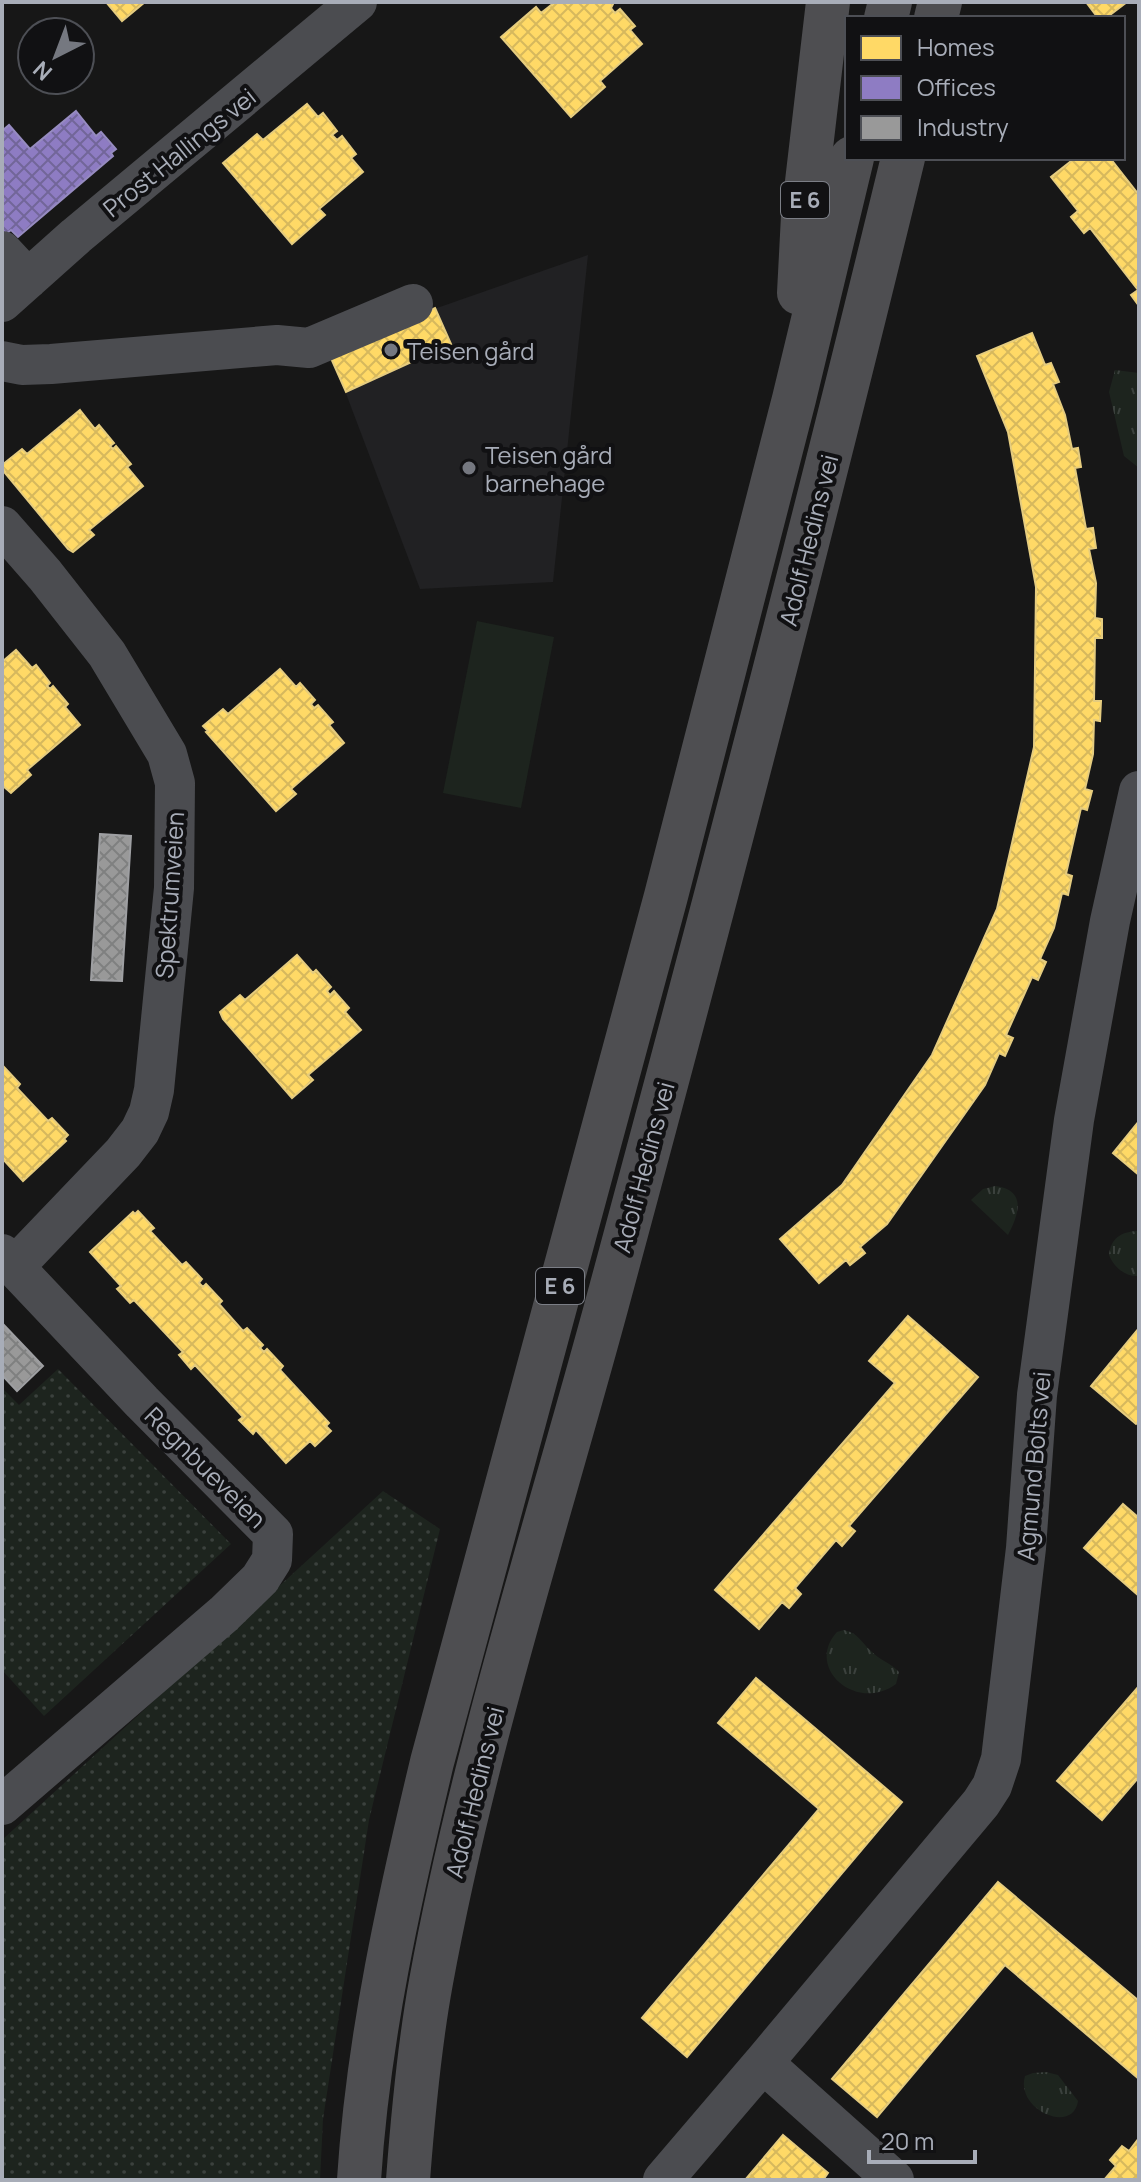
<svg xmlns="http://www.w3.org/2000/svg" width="1141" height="2182" font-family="Manrope,sans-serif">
<defs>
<pattern id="grass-dots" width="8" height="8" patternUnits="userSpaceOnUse" patternTransform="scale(2)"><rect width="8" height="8" fill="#1d241e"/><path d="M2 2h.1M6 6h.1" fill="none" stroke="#3b413d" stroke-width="1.8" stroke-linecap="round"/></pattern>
<pattern id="park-tufts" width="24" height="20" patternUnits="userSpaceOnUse" patternTransform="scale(2)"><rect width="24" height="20" fill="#1d241e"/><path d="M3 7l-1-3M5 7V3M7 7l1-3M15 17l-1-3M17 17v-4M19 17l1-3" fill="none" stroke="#3b413d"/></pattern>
<pattern id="homes-cross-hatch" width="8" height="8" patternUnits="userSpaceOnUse" patternTransform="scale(2)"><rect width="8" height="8" fill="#ffd966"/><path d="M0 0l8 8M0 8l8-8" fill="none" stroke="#d6b85d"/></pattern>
<pattern id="offices-cross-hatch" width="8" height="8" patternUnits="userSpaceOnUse" patternTransform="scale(2)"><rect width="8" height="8" fill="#8e7cc3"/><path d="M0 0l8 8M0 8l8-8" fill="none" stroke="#726699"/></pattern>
<pattern id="industry-cross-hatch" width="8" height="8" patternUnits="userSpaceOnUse" patternTransform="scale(2)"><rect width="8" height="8" fill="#999"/><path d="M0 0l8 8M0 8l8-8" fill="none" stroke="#7f8080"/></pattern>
</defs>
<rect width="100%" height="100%" fill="#171717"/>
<path fill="#212123" d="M 588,255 L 553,582 L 420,589 L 331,354 L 437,308 Z"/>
<path fill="url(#grass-dots)" d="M 58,1369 L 231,1544 L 44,1716 L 2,1670 L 2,1388 L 19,1405 Z
M 383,1491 L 440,1529 L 369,1820 L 323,2119 L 320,2180 L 2,2180 L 2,1840 Z"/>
<path fill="url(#park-tufts)" d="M 1115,370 L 1139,373 L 1139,468 L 1124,456 L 1109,392 Z
M 995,1186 C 1027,1190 1019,1214 1008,1235 L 971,1200 L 983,1189 Z
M 1137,1231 L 1139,1276 C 1125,1277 1114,1267 1109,1255 C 1111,1238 1121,1232 1137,1231 Z
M 844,1630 C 858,1633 861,1642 871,1651 C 879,1660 891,1663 899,1672 L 896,1684 C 857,1713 804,1668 837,1632 Z
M 1046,2072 L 1058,2075 L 1078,2101 C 1073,2135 1015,2110 1025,2076 L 1033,2073 Z"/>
<path fill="#1d241e" d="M 477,621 L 554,637 L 521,808 L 443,793 Z"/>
<path fill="url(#homes-cross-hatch)" stroke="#e5cc7f" stroke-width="2" d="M 106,2 L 145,2 L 122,21 Z
M 555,2 L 614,2 L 611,8 L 615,13 L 620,9 L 635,26 L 630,30 L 642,44 L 600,81 L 605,87 L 571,117 L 501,37 L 536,7 L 541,13 Z
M 1086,2 L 1127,2 L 1106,18 L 1098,18 Z
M 307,104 L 318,117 L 323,113 L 337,131 L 332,135 L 337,140 L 342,136 L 356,154 L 351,158 L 363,172 L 319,209 L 325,215 L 292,244 L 223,163 L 257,134 L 263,140 Z
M 1075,158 L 1110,158 L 1139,195 L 1139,306 L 1131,295 L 1138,290 L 1090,228 L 1084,233 L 1071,217 L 1078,211 L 1051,177 Z
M 435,308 L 451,344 L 346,392 L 330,356 Z
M 1032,333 L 1045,365 L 1051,363 L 1059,382 L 1053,384 L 1065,415 L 1072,449 L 1078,448 L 1081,467 L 1075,468 L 1086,529 L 1093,528 L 1096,548 L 1089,549 L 1096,583 L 1095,618 L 1102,619 L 1102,638 L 1095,638 L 1094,701 L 1101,701 L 1100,721 L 1094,720 L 1093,754 L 1085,789 L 1092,791 L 1087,810 L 1081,808 L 1066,874 L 1072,876 L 1068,895 L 1062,893 L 1054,928 L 1040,959 L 1046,962 L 1038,980 L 1032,977 L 1006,1035 L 1013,1038 L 1005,1056 L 999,1053 L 985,1085 L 887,1224 L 860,1247 L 865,1253 L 850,1265 L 846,1260 L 819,1283 L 780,1239 L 842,1185 L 932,1055 L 997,909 L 1034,747 L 1036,587 L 1008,432 L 977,356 Z
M 80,410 L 95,429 L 99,425 L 114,443 L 110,446 L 113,449 L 116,446 L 131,464 L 127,467 L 143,486 L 89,530 L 94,535 L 73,552 L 68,549 L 5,473 L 2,465 L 22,449 L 27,454 Z
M 16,650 L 32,668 L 36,665 L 50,683 L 47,686 L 50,689 L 53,686 L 68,704 L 65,707 L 80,725 L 27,770 L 31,775 L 11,793 L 2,785 L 2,662 Z
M 280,669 L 296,687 L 300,683 L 315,700 L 311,704 L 314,708 L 318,705 L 333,722 L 329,725 L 344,743 L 291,789 L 296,794 L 276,811 L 206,732 L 208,731 L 203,726 L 223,709 L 228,714 Z
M 297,955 L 313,973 L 316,970 L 331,987 L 327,991 L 330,995 L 334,991 L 349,1008 L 345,1012 L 361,1030 L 308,1075 L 313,1080 L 292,1098 L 223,1019 L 220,1012 L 240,995 L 245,1000 Z
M 4,1067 L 20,1084 L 17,1088 L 48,1121 L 52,1118 L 68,1135 L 64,1139 L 66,1141 L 23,1181 L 2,1158 L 2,1069 Z
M 1139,1121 L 1139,1175 L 1113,1153 Z
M 138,1211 L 154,1228 L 150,1231 L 182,1265 L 186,1262 L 202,1279 L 199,1283 L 203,1287 L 206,1284 L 222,1301 L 219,1304 L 243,1331 L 247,1328 L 263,1345 L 260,1348 L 264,1352 L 267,1349 L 283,1366 L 280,1370 L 329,1423 L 326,1426 L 331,1431 L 315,1446 L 310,1441 L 286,1463 L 256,1430 L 253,1434 L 239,1420 L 243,1417 L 195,1365 L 191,1369 L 179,1355 L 183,1352 L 134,1300 L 130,1303 L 117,1289 L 121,1286 L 90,1252 L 133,1212 L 135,1214 Z
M 908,1316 L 978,1377 L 849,1526 L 855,1531 L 842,1546 L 836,1540 L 795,1588 L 801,1594 L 789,1608 L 782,1602 L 759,1629 L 715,1590 L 895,1383 L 869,1361 Z
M 1139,1328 L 1139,1421 L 1136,1424 L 1091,1386 Z
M 1123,1504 L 1139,1518 L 1139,1596 L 1084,1548 Z
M 756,1678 L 902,1802 L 687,2057 L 642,2018 L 819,1809 L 718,1723 Z
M 1139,1686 L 1139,1777 L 1102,1820 L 1057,1781 Z
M 998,1882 L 1139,2001 L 1139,2079 L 1005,1965 L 877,2117 L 832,2079 Z
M 783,2135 L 828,2173 L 823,2180 L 745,2180 Z
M 1139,2138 L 1139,2180 L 1104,2180 L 1116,2166 L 1110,2160 L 1122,2146 L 1129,2151 Z"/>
<path fill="url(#offices-cross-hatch)" stroke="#968bc0" stroke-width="2" d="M 76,111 L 96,136 L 101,132 L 116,149 L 111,153 L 113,156 L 18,237 L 11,230 L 3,236 L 2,131 L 9,125 L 30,149 Z"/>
<path fill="url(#industry-cross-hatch)" stroke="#9e9fa2" stroke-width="2" d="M 100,834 L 131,836 L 122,981 L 91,980 Z
M 2,1323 L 43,1366 L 17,1391 L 2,1375 Z"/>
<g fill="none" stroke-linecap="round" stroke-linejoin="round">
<path stroke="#4b4c50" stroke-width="40" d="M 2,251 L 28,279
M 2,302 L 76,236 L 357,2
M 2,361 L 22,365 L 51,364 L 277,345 L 309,348 L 413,304
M 2,526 L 45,575 L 107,654 L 167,754 L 175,783 L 174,888 L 154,1090 L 149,1112 L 140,1131 L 123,1153 L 14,1267
M 2,1254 L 142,1402 L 273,1534 L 272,1560 L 260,1579 L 224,1614 L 2,1805
M 763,2063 L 981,1803 L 992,1786 L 1001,1759 L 1026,1548 L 1037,1395 L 1074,1120 L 1110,921 L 1139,791
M 663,2180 L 763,2063 L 894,2180"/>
<path stroke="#4e4e51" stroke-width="44" d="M 886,18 L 890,2
M 936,18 L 940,2
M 799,293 L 803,216 L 828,2
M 359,2180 C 368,2038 399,1900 432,1762 L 666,896 L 794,399 L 852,158
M 408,2180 C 413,2114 419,2047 431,1982 C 473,1752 546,1529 607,1304 C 710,923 810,541 903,158"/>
</g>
<g fill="#757880" stroke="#111113" stroke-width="3">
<circle cx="391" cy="350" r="8"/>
<circle cx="469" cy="468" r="8"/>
</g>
<g text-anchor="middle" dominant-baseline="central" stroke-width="8" stroke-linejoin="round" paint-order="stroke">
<g fill="#111113" stroke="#7b7e86" stroke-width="2">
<rect x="781" y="182" width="48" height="36" rx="6"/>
<rect x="536" y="1268" width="48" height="36" rx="6"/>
</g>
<g font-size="22" font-weight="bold" fill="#a8adb8">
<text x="805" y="200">E 6</text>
<text x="560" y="1286">E 6</text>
</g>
<g font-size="24" fill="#a8adb8" stroke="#111113">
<text transform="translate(179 152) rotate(-39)">Prost Hallings vei</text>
<text transform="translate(808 540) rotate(-76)">Adolf Hedins vei</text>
<text transform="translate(169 895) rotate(-86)">Spektrumveien</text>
<text transform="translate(643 1167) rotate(-75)">Adolf Hedins vei</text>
<text transform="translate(1033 1466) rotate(-85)">Agmund Bolts vei</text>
<text transform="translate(206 1467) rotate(45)">Regnbueveien</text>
<text transform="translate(474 1792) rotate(-76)">Adolf Hedins vei</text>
</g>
<g font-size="24" fill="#a8adb8" stroke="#111113" text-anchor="start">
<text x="407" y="350">Teisen gård</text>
<text x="485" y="454">Teisen gård<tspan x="485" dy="28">barnehage</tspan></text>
</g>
</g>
<rect width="1141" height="2182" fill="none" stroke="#a8adb8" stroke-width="8"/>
<rect x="845" y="16" width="280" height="144" fill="#111113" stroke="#4d4f55" stroke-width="2"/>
<rect x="861" y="36" width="40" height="24" fill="#ffd966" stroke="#4d4f55" stroke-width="2"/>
<text x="917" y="56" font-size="24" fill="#a8adb8">Homes</text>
<rect x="861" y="76" width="40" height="24" fill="#8e7cc3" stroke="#4d4f55" stroke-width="2"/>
<text x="917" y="96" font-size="24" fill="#a8adb8">Offices</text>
<rect x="861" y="116" width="40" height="24" fill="#999999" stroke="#4d4f55" stroke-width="2"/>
<text x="917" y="136" font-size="24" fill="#a8adb8">Industry</text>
<g transform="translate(56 56) rotate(222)"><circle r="38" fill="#111113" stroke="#4d4f55" stroke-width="2"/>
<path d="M0-6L14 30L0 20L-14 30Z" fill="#757880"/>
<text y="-12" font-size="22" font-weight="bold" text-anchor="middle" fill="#a8adb8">N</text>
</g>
<path d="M869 2150v12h106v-12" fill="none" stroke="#a8adb8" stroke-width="4"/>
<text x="881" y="2150" font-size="24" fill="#a8adb8" stroke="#111113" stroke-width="6" paint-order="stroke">20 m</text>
</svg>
